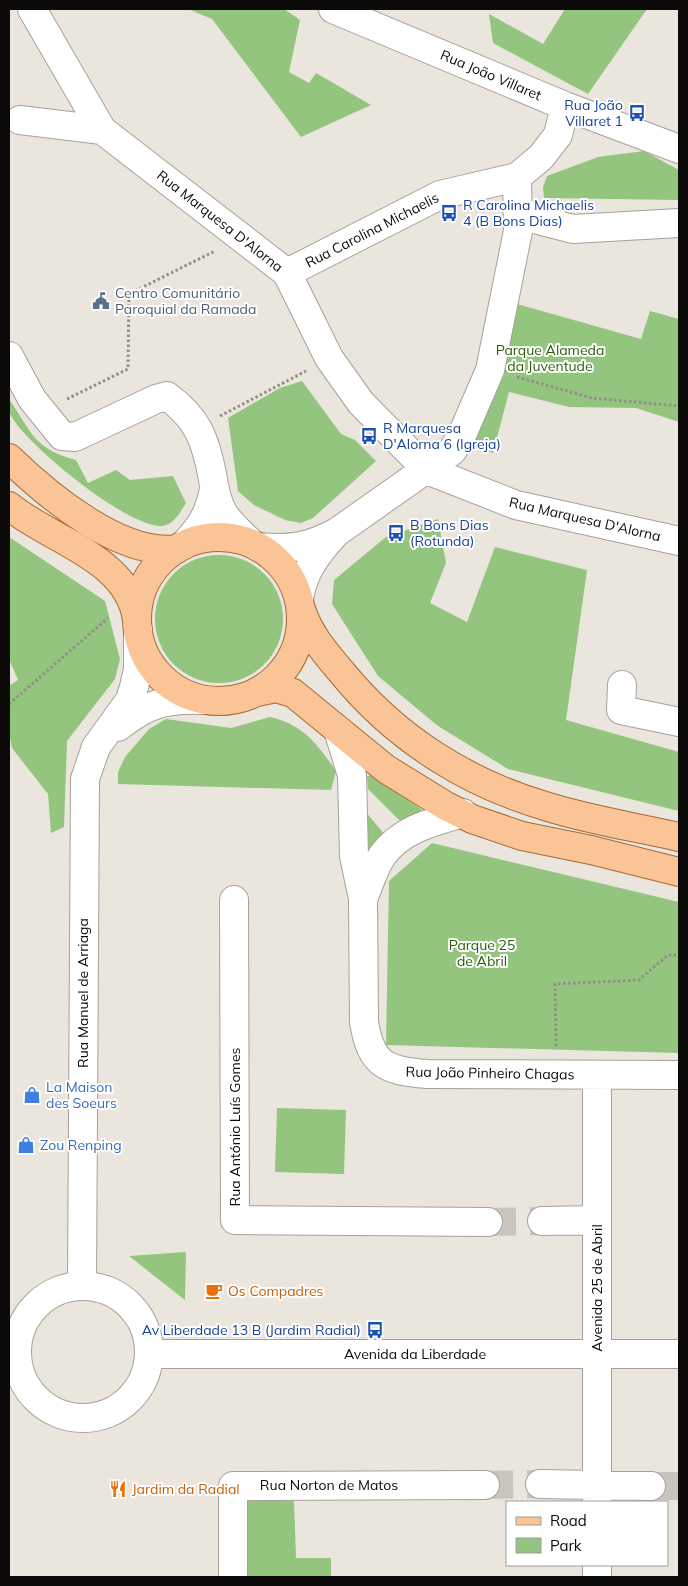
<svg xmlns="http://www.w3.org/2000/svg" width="688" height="1586" font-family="Mulish,sans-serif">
<rect width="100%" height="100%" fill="#eae5dd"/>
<path fill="#93c57e" d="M 188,9 L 284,9 L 300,20 L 289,72 L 309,83 L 316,73 L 371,105 L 301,137 L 212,19 Z
M 565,9 L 647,9 L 588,94 L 493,43 L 489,14 L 543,44 Z
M 644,151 L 679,170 L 679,200 L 544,198 L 543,187 L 547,176 L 598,157 Z
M 517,304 L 641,339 L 650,311 L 679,319 L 679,422 L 636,408 L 569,407 L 509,392 L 493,453 L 468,444 Z
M 302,381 L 341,434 L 355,440 L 376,461 L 313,518 L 301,523 L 285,520 L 254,505 L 238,491 L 228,418 L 280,388 Z
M 9,399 C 32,433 34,449 76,460 L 88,483 L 116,470 L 130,480 L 173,476 L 186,503 C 180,512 174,525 162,526 C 128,528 25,444 10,414 C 8,410 9,404 9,399 Z
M 438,519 L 446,563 L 430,603 L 467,622 L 495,547 L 587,570 L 566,720 L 679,752 L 679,811 L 508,769 L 438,726 L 378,676 L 332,604 L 334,580 L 386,537 Z
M 9,537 L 105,601 L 120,659 L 115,679 L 67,741 L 64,827 L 51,833 L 48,794 L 12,748 L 9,733 L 9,686 L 18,680 L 9,659 Z
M155 619a64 64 0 1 1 128 0a64 64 0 1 1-128 0Z
M 270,717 C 303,724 318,745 336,771 L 331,790 L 118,784 L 118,772 L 125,757 L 149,729 L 166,719 L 231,728 Z
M 373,775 L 421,809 L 421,812 L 400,821 L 368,789 L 367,776 Z
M 365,811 L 385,835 L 369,854 L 365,853 Z
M 432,843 L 679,902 L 679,1053 L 386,1045 L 389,881 Z
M 277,1108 L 346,1110 L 344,1174 L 275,1172 Z
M 186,1252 L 185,1300 L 129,1256 Z
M 244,1498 L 294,1501 L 296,1558 L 331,1558 L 331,1577 L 246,1577 Z"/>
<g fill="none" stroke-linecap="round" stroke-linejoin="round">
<path stroke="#c9c4bd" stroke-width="28" stroke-dasharray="28 14" stroke-linecap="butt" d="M 488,1222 L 542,1221
M 485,1485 L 540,1484
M 651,1486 L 679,1486"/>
<g stroke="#a6a19a" stroke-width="30">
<path id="minor" d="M 32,9 L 102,130
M 333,9 L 565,106 L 679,149
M 20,120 L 102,130 L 287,273 L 329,358 L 361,403 L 427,470 L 516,505 L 679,541
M 517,209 L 538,220 L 573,229 L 679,223
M 287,273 L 440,195 L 517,177 L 541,157 L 558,135 L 565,106
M 9,356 L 32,399 L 62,436 L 75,437 L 156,399 L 167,396 C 197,418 205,438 212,474 C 214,487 217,503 224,514 C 231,525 242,534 251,543
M 184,545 C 201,526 209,515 214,489
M 258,547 C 290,550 309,547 337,532 L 452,451 L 462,435 L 490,370 L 518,231 L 517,177
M 299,599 C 303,572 316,555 334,535
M 622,685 L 621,710 L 679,722
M 118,727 C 147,704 166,698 203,700
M 338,730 L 352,775 L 354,856 L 363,899 L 364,1022 C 371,1065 386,1071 427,1074 L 679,1075
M 363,899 C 369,886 373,869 382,856 C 401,829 433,822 463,813
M 234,900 L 235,1220 L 488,1222
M 542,1221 L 597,1220
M 82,1285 L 85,779 L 96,747 L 130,700 L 134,687 L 138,669 L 138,630
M17 1352a66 66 0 1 1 132 0a66 66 0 1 1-132 0Z
M 151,1354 L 679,1354
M 540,1484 L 651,1486
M 597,1502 L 597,1075
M 597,1565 L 597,1577
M 233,1577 L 233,1486 L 485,1485"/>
</g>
<g stroke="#a56a37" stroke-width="30">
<path id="major" d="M 9,458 C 47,495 121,557 177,549
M 9,506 C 51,541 129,558 137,620
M137 619a82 82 0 1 1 164 0a82 82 0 1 1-164 0Z
M 301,609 C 309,635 327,655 344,675 C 397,739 467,783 545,806 C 589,820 635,827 679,837
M 257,692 L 276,688 L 293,693 L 386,769 L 446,806 L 472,819 L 522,836 L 591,850 L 679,872"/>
</g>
<path stroke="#928e88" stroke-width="3" stroke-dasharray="2.5 2.5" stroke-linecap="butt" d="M 517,377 L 592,398 L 679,406
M 67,399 L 128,369 L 129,294 L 215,251
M 220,416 L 306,371
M 9,704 L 108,618
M 556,1046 L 555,984 L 639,980 L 668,955 L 679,955"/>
<use href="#minor" stroke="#fff" stroke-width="28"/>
<use href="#major" stroke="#fac496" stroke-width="28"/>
</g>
<defs>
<g id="bus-bare" transform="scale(1.35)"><path d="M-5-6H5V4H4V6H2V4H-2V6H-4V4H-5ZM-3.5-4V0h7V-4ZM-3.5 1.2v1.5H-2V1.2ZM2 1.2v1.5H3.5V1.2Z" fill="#1a4fb4" stroke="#fff" stroke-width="2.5" paint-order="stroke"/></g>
<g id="civic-bare" transform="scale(1.35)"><path d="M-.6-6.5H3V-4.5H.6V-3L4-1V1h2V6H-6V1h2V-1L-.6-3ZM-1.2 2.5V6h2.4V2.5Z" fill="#5c6f8a" stroke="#fff" stroke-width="2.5" paint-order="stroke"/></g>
<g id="shop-bare" transform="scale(1.35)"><path d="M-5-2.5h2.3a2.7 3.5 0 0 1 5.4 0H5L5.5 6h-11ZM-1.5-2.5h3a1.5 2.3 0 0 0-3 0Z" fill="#3f7fe0" stroke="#fff" stroke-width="2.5" paint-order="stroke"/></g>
<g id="cafe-bare" transform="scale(1.35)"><path d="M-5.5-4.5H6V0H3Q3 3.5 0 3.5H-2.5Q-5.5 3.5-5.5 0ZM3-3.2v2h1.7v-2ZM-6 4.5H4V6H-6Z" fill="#e8710a" stroke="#fff" stroke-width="2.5" paint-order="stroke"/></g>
<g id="restaurant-bare" transform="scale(1.35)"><path d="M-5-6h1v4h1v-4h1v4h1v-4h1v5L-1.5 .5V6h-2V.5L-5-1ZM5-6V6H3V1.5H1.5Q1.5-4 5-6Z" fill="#e8710a" stroke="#fff" stroke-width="2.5" paint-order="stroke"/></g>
</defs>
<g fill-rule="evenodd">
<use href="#bus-bare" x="637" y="113"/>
<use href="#bus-bare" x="449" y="213"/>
<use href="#civic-bare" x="101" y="301"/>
<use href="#bus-bare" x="369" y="436"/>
<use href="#bus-bare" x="396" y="533"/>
<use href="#shop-bare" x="32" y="1095"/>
<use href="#shop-bare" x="26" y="1145"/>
<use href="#cafe-bare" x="214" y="1291"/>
<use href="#bus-bare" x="375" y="1330"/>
<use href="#restaurant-bare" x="118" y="1489"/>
</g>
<g text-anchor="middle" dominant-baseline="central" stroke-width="4" stroke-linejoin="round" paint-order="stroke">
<g font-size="14" fill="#0d0b09" stroke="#fff">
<text transform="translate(491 75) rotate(23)">Rua João Villaret</text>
<text transform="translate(220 221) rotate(38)">Rua Marquesa D'Alorna</text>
<text transform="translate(372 230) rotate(-27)">Rua Carolina Michaelis</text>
<text transform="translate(585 519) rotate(13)">Rua Marquesa D'Alorna</text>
<text transform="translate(83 993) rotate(-90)">Rua Manuel de Arriaga</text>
<text transform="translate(490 1073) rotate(1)">Rua João Pinheiro Chagas</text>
<text transform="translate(235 1127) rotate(-90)">Rua António Luís Gomes</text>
<text transform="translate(597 1288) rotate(-90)">Avenida 25 de Abril</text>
<text x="415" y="1354">Avenida da Liberdade</text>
<text x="329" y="1485">Rua Norton de Matos</text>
</g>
<g font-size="14" fill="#164399" stroke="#fff" text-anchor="start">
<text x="623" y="105" text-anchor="end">Rua João<tspan x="623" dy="16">Villaret 1</tspan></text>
<text x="463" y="205">R Carolina Michaelis<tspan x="463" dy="16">4 (B Bons Dias)</tspan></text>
<text x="383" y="428">R Marquesa<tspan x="383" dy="16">D'Alorna 6 (Igreja)</tspan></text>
<text x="410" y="525">B Bons Dias<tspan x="410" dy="16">(Rotunda)</tspan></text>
<text x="361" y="1330" text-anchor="end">Av Liberdade 13 B (Jardim Radial)</text>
</g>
<g font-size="14" fill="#4e5e75" stroke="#fff" text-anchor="start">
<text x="115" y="293">Centro Comunitário<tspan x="115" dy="16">Paroquial da Ramada</tspan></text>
</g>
<g font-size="14" fill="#295e07" stroke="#fff">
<text x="550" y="350">Parque Alameda<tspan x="550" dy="16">da Juventude</tspan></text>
<text x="482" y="945">Parque 25<tspan x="482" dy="16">de Abril</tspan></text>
</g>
<g font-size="14" fill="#366cbe" stroke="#fff" text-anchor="start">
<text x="46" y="1087">La Maison<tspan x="46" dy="16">des Soeurs</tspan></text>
<text x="40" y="1145">Zou Renping</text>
</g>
<g font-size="14" fill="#c56008" stroke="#fff" text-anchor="start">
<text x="228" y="1291">Os Compadres</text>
<text x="132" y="1489">Jardim da Radial</text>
</g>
</g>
<rect width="688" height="1586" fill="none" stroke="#0d0b09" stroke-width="20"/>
<rect x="506" y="1501" width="162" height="65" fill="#ffffff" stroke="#9e9d9d"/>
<rect x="516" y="1517" width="25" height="8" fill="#fac496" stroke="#9e9d9d"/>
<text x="550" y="1526" font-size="15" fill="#0d0b09">Road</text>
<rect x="516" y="1538" width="25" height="15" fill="#93c57e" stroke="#9e9d9d"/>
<text x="550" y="1551" font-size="15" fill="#0d0b09">Park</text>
</svg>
